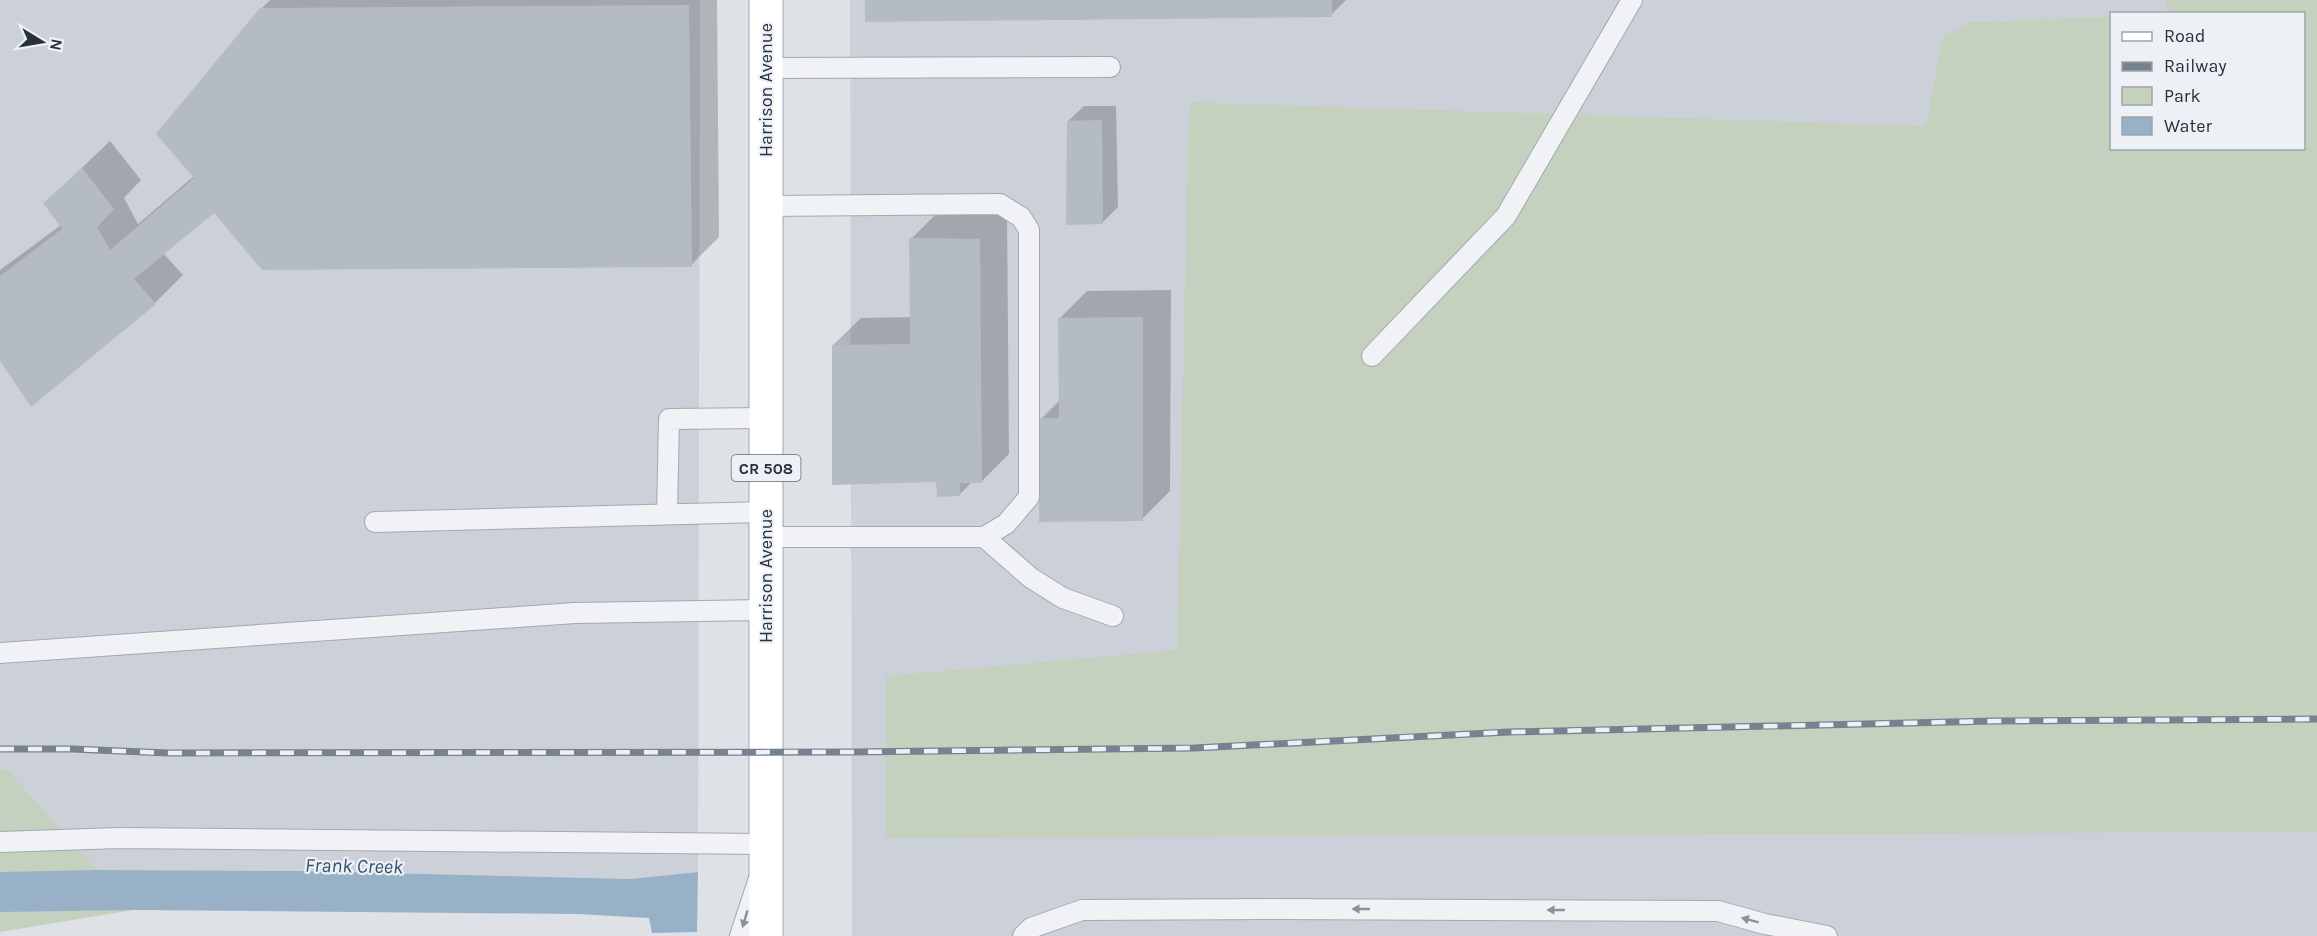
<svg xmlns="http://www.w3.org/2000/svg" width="2317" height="936" font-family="Karla,sans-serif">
<rect width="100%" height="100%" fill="#dee2e7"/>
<path fill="#ccd1d9" d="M 0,0 L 700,0 L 698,872 L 630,879 L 301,871 L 98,870 L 8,770 L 0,770 Z
M 850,0 L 2167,0 L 2167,13 L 2112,14 L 2111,16 L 1971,22 L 2317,820 L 2317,936 L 852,936 Z"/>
<path fill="#c4d1bf" d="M 2167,0 L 2317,0 L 2317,832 L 885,838 L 886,676 L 1177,650 L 1189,102 L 1926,126 L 1942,38 L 1971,22 L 2111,16 L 2112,148 L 2304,148 L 2304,14 L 2155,13 L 2167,13 Z
M 0,770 L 8,770 L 134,910 L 0,932 Z"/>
<path fill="#99b1c7" d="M 98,870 L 301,871 L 630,879 L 698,872 L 697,932 L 652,933 L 649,918 L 578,914 L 134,910 L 0,912 L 0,872 Z"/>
<path fill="#0003" d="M 270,0 L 717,0 L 719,237 L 691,265 L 214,211 L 163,253 L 183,275 L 155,303 L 32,405 L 0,358 L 0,270 L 61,225 L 45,203 L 110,141 L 141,180 L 124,198 L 138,224 L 194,176 L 261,9 Z
M 866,0 L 1346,0 L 1331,15 Z
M 1084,106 L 1116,106 L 1118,207 L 1102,223 L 1068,121 Z
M 939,211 L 1007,211 L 1009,454 L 981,482 L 972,482 L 959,495 L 938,481 L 833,345 L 861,318 L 911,317 L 911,239 Z
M 1171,290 L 1170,491 L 1142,519 L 1041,419 L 1060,400 L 1059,319 L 1087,291 Z"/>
<path fill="#b5bbc4" d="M 865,0 L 1332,0 L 1332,17 L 865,22 Z
M 689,5 L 692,267 L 262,270 L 214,213 L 134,279 L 156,304 L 31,407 L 0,361 L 0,276 L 62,229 L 43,203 L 82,168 L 114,209 L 97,227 L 110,250 L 194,178 L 156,134 L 260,8 Z
M 1102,120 L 1103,224 L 1066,225 L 1067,121 Z
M 909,238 L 980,239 L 982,483 L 960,483 L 960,496 L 937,497 L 936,482 L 832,485 L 832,345 L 910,344 Z
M 1143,317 L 1143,521 L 1039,522 L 1039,418 L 1059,418 L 1058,318 Z"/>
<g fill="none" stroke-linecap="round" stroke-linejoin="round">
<g stroke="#a3a9b1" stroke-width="22">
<path id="service" d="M 766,68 L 1110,67
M 1372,356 L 1506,216 L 1632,0
M 667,514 L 669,419 L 766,418
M 375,522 L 766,512
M 766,537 L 984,537 L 1006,524 L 1029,497 L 1029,230 L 1021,217 L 1000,204 L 766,206
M 984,537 L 1031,578 L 1063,598 L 1113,616
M 0,653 L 575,613 L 766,610
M 0,842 L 119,838 L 766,844
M 740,936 L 758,881
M 1023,936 L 1031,928 L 1082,910 L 1274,909 L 1718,911 L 1765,924 L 1827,936"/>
</g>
<g stroke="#9da7b3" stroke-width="35">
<path id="primary" d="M 766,0 L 766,936"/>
</g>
<use href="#service" stroke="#f0f2f6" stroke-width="20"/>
<use href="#primary" stroke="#fff" stroke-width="33"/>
<g stroke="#778290" stroke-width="7">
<path id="rail" d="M 0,749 L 72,749 L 168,753 L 853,752 L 1194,748 L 1509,732 L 1994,721 L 2317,719"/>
</g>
<use href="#rail" stroke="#edf1f5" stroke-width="4.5" stroke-dasharray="14" stroke-linecap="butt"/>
</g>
<defs><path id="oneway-solid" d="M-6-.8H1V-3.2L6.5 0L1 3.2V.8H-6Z" transform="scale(1.5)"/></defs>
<g fill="#8c919a">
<use href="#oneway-solid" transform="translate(1361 909) rotate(-180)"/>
<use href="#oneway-solid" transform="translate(1556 910) rotate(-180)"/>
<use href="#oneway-solid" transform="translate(745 919) rotate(106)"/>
<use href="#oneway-solid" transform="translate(1750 920) rotate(-165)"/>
</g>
<g text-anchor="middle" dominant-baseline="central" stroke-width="4.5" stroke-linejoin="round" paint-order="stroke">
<rect fill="#edf1f5" stroke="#626a75" stroke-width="1.5" x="731.5" y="455" width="69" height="26" rx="4.5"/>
<g font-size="16" font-weight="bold" fill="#27303e">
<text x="766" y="468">CR 508</text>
</g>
<g font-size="18" fill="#27303e" stroke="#edf1f5">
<text transform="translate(766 90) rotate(-90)">Harrison Avenue</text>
<text transform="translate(766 576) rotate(-90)">Harrison Avenue</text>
</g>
<g font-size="20" font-style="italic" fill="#325171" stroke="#edf1f5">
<text transform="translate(354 866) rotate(1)">Frank Creek</text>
</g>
</g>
<rect x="2110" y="12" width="195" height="138" fill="#edf1f5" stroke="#9ea4ac" stroke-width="1.5"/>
<rect x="2122" y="32" width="30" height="9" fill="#ffffff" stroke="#9ea4ac" stroke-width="1.5"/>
<text x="2164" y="42" font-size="18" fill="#27303e">Road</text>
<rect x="2122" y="62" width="30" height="9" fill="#778290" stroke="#9ea4ac" stroke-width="1.5"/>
<text x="2164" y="72" font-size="18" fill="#27303e">Railway</text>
<rect x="2122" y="87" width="30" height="18" fill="#c4d1bf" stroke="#9ea4ac" stroke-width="1.5"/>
<text x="2164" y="102" font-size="18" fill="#27303e">Park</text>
<rect x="2122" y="117" width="30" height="18" fill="#99b1c7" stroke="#9ea4ac" stroke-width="1.5"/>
<text x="2164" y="132" font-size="18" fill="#27303e">Water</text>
<g transform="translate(42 42) rotate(101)" stroke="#edf1f5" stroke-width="4.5" paint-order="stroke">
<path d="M0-4.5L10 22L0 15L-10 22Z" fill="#27303e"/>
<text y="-9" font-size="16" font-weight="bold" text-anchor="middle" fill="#27303e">N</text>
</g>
</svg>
